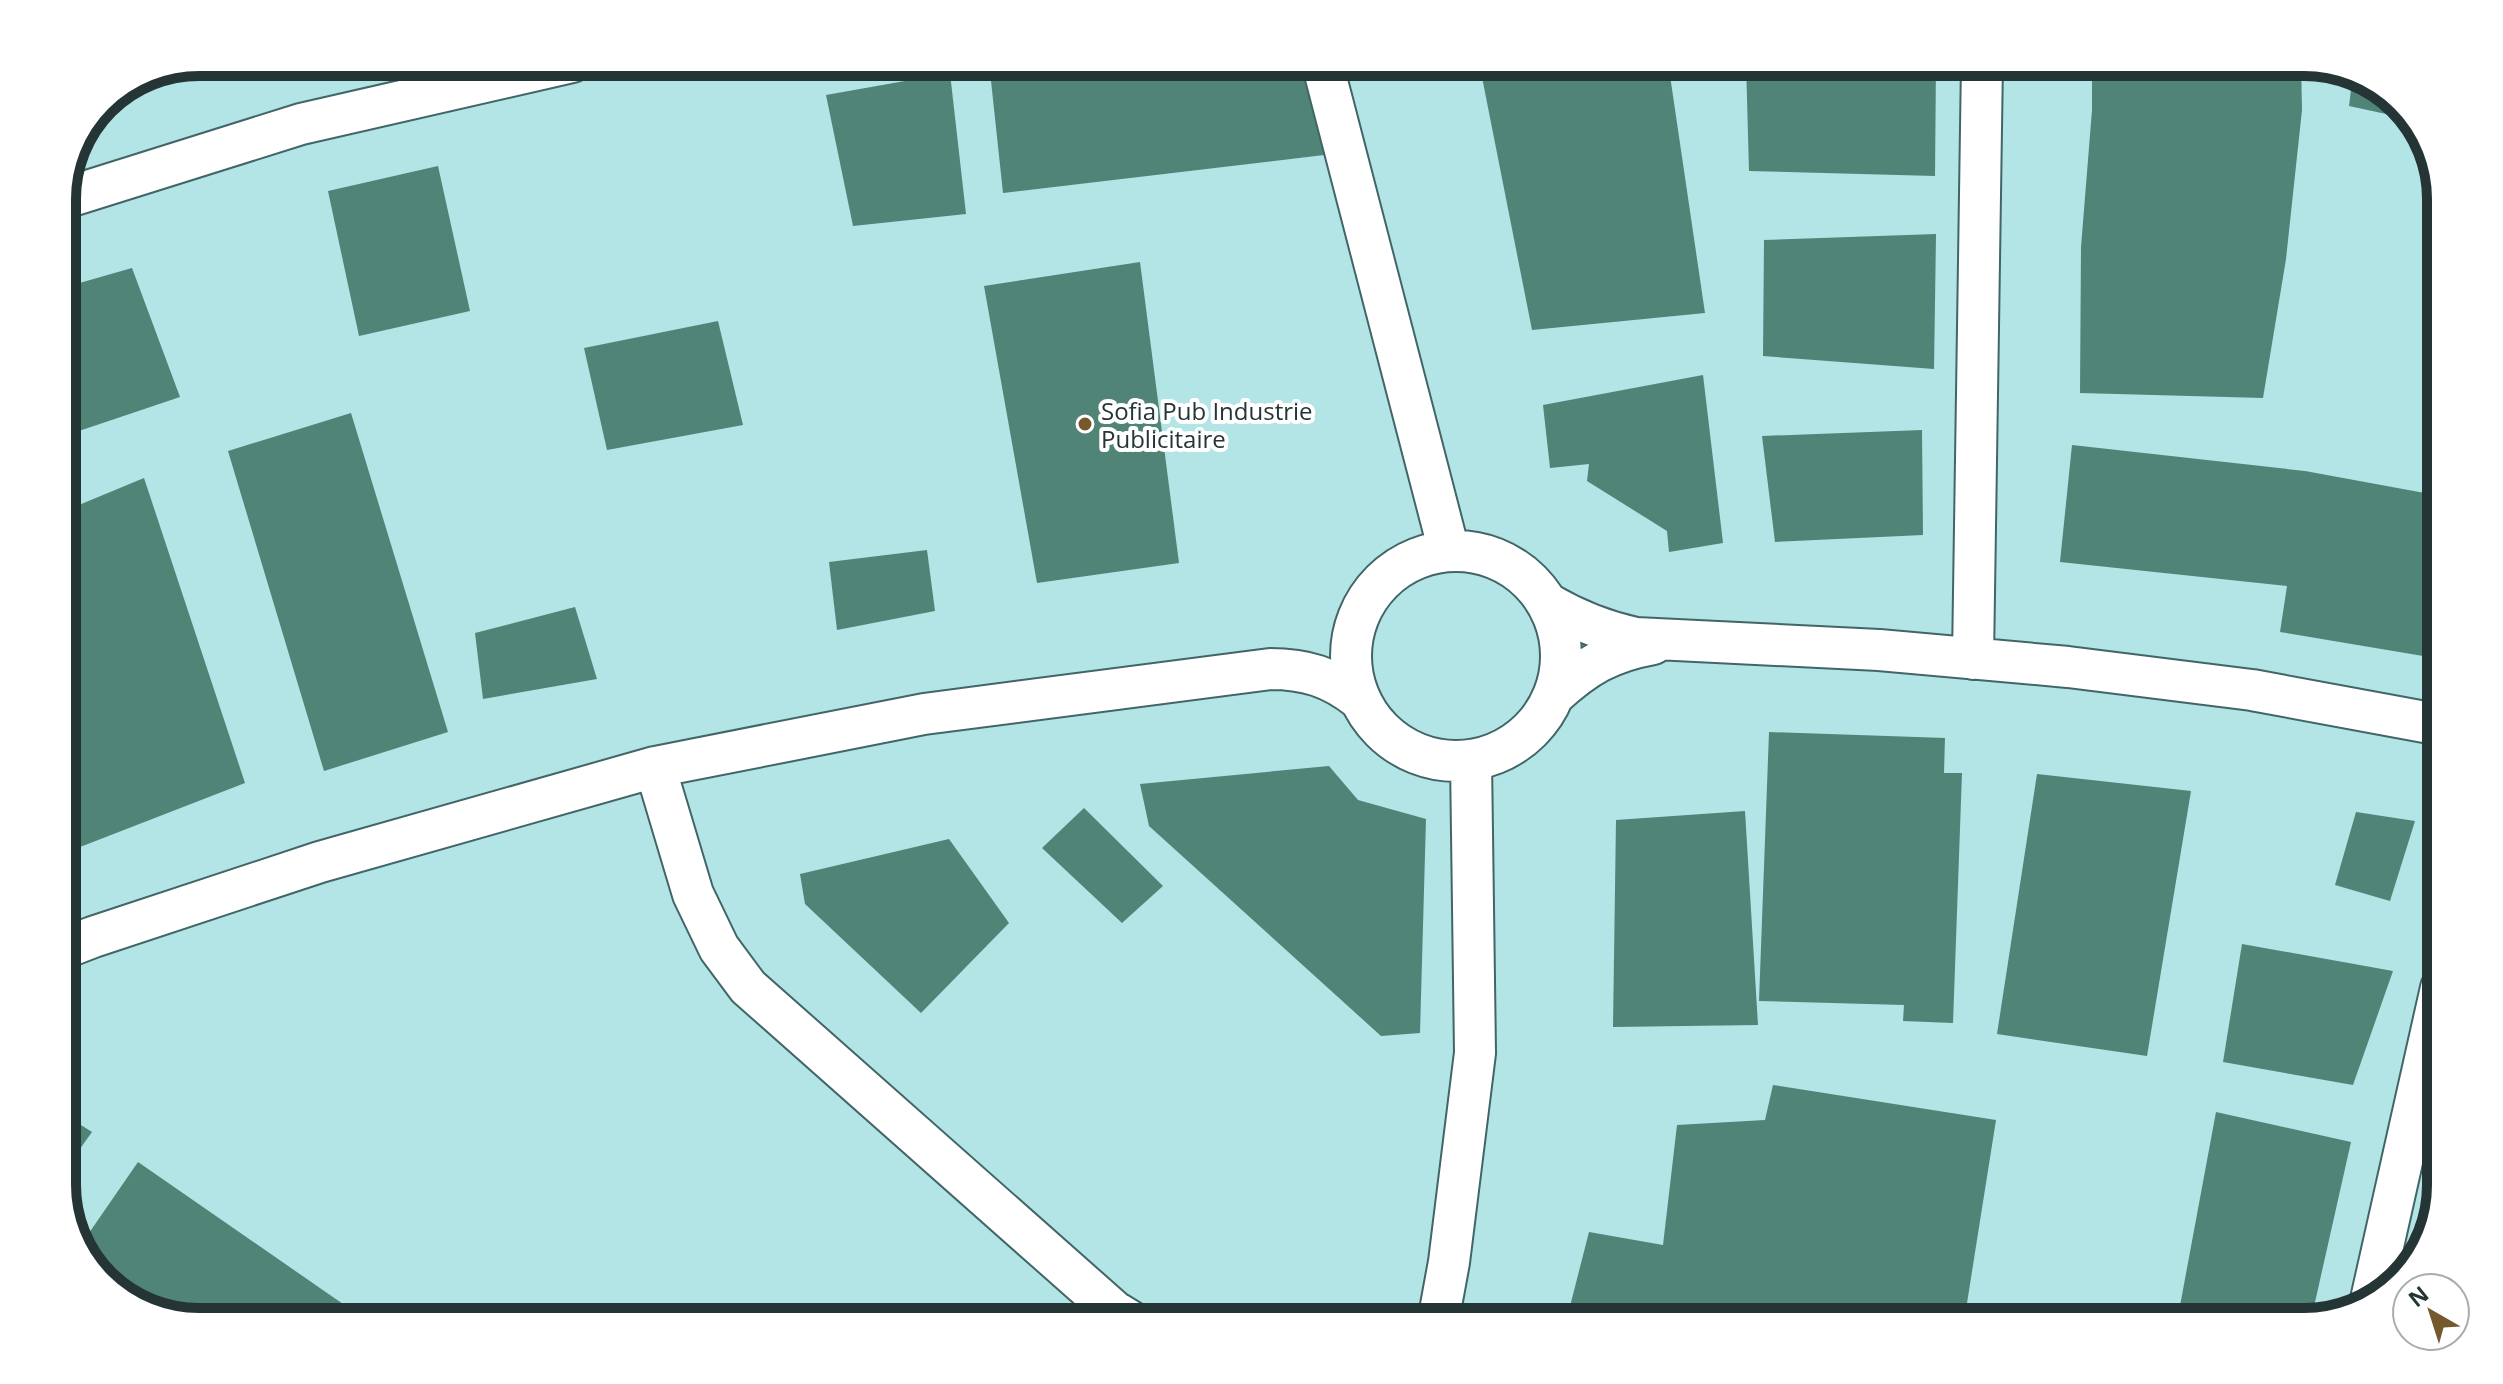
<svg xmlns="http://www.w3.org/2000/svg" width="2503" height="1384" font-family="'Open Sans',sans-serif">
<rect width="100%" height="100%" fill="#c7eef0"/>
<path fill="#b3e4e6" d="M 199,62 L 2304,62 L 2365,76 L 2418,123 L 2441,191 L 2441,1185 L 2427,1246 L 2373,1303 L 2304,1322 L 199,1322 L 138,1308 L 85,1261 L 62,1194 L 62,191 L 103,102 L 147,72 Z"/>
<path fill="#508476" d="M 989,62 L 1310,62 L 1324,155 L 1003,193 Z
M 1479,62 L 1668,62 L 1705,313 L 1532,330 Z
M 1746,62 L 1936,62 L 1935,176 L 1749,171 Z
M 2092,62 L 2301,62 L 2302,110 L 2286,259 L 2263,398 L 2080,393 L 2081,247 L 2092,110 Z
M 950,73 L 966,214 L 853,226 L 826,95 Z
M 2353,74 L 2365,76 L 2414,120 L 2349,106 Z
M 438,166 L 470,311 L 359,336 L 328,191 Z
M 1936,234 L 1934,369 L 1763,356 L 1764,240 Z
M 1140,262 L 1179,563 L 1037,583 L 984,286 Z
M 132,268 L 180,397 L 76,432 L 62,392 L 62,288 Z
M 718,321 L 743,425 L 607,450 L 584,348 Z
M 1703,375 L 1723,543 L 1669,552 L 1667,531 L 1587,481 L 1589,464 L 1550,468 L 1543,405 Z
M 351,413 L 448,732 L 324,771 L 228,451 Z
M 1922,430 L 1923,535 L 1775,542 L 1762,436 Z
M 2072,445 L 2305,471 L 2441,496 L 2441,659 L 2280,632 L 2287,586 L 2060,562 Z
M 144,478 L 245,783 L 62,854 L 62,512 Z
M 927,550 L 935,611 L 837,630 L 829,562 Z
M 575,607 L 597,679 L 483,699 L 475,633 Z
M 1769,732 L 1945,738 L 1944,773 L 1962,773 L 1953,1023 L 1903,1021 L 1904,1005 L 1759,1001 Z
M 1329,766 L 1358,800 L 1426,819 L 1420,1033 L 1381,1036 L 1149,826 L 1140,784 Z
M 2037,774 L 2191,791 L 2147,1056 L 1997,1034 Z
M 1084,808 L 1163,886 L 1122,923 L 1042,848 Z
M 1745,811 L 1758,1025 L 1613,1027 L 1616,820 Z
M 2356,812 L 2415,821 L 2390,901 L 2335,885 Z
M 949,839 L 1009,923 L 921,1013 L 805,904 L 800,874 Z
M 2242,944 L 2393,971 L 2353,1085 L 2223,1062 Z
M 1773,1085 L 1996,1120 L 1964,1322 L 1566,1322 L 1589,1232 L 1663,1245 L 1677,1125 L 1765,1120 Z
M 2216,1112 L 2351,1142 L 2311,1320 L 2177,1322 Z
M 62,1113 L 92,1132 L 62,1174 Z
M 138,1162 L 356,1313 L 350,1322 L 199,1322 L 138,1308 L 85,1261 L 80,1246 Z"/>
<g fill="none" stroke-linecap="round" stroke-linejoin="round">
<g stroke="#426567" stroke-width="44">
<path id="minor" d="M 1322,62 L 1449,551
M 62,199 L 301,124 L 572,62
M1351 656a105 105 0 1 1 210 0a105 105 0 1 1-210 0Z
M 1547,603 C 1576,620 1603,631 1636,638 L 1879,650 L 2068,667 L 2252,690 L 2441,725
M 1973,659 L 1982,62
M 1554,695 C 1586,666 1609,652 1653,644
M 655,767 L 693,894 L 719,948 L 748,987 L 1114,1311 L 1132,1322
M 62,949 L 93,937 L 320,862 L 655,767 L 924,714 L 1270,669 C 1306,669 1331,677 1359,699
M 2370,1304 L 2441,988
M 1438,1322 L 1449,1262 L 1475,1053 L 1471,760"/>
</g>
<use href="#minor" stroke="#fff" stroke-width="40"/>
</g>
<circle fill="#75592c" stroke="#fff" stroke-width="3" cx="1085" cy="424" r="8"/>
<g text-anchor="middle" dominant-baseline="central" stroke-width="8" stroke-linejoin="round" paint-order="stroke">
<g font-size="24" fill="#253535" stroke="#fff" text-anchor="start">
<text x="1101" y="410">Sofia Pub Industrie<tspan x="1101" dy="28">Publicitaire</tspan></text>
</g>
</g>
<path d="M0 0H2503V1384H0ZM199 76H2304A123 123 0 0 1 2427 199V1185A123 123 0 0 1 2304 1308H199A123 123 0 0 1 76 1185V199A123 123 0 0 1 199 76Z" fill="#fff" fill-rule="evenodd"/>
<path fill="none" stroke="#253535" stroke-width="10" d="M199 76H2304A123 123 0 0 1 2427 199V1185A123 123 0 0 1 2304 1308H199A123 123 0 0 1 76 1185V199A123 123 0 0 1 199 76Z"/>
<g transform="translate(2431 1312) rotate(321)"><circle r="38" fill="#ffffff" stroke="#a8aeae" stroke-width="2"/>
<path d="M0-6L14 30L0 20L-14 30Z" fill="#75592c"/>
<text y="-12" font-size="22" font-weight="bold" text-anchor="middle" fill="#253535">N</text>
</g>
</svg>
